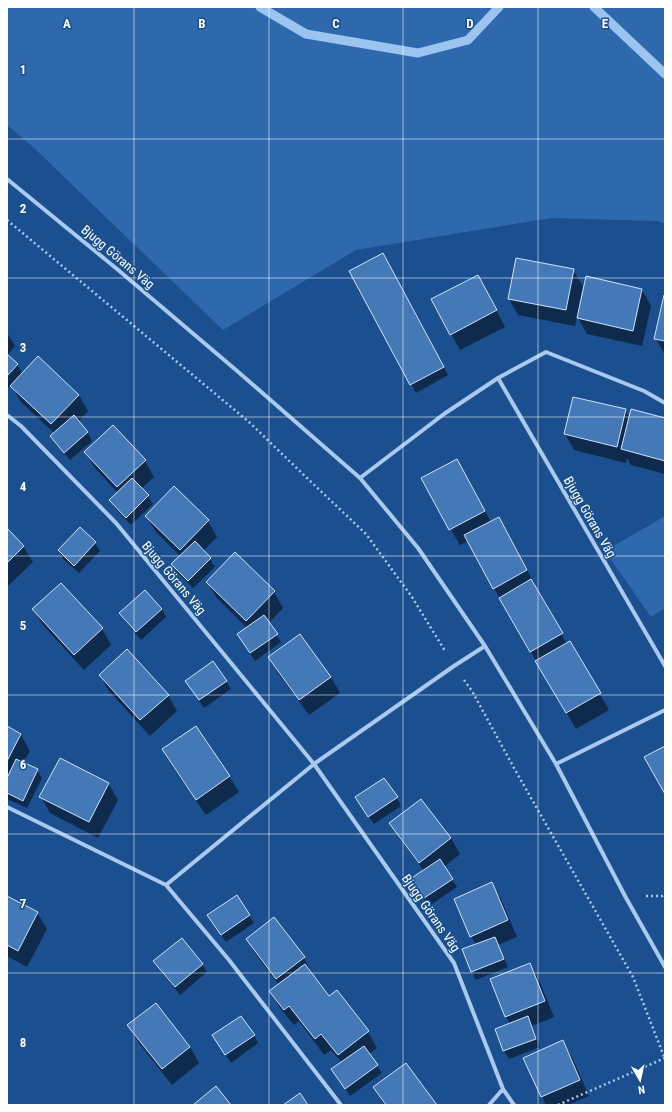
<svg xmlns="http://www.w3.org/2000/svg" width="672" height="1112" font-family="'Roboto Condensed',sans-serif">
<rect width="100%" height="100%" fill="#1b4f8f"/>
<path fill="#2e69ad" d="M 11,7 L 665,7 L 665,224 L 657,221 L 551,218 L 356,250 L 223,330 L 33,147 L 7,125 L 7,8 Z
M 665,516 L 665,608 L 651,617 L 605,551 Z"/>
<path fill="#0007" d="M 387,263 L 448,375 L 416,393 L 350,272 Z
M 573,270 L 583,286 L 579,304 L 642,290 L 651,306 L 642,346 L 587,334 L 577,316 L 575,326 L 518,315 L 509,299 Z
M 487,292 L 505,327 L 460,350 L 451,334 Z
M 665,296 L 665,355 L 656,339 Z
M 7,333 L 15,346 L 7,356 L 17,365 L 23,374 L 79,395 L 88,411 L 78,422 L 88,433 L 92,441 L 70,460 L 56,444 L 51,436 L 54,433 L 21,402 L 11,385 L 7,389 Z
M 625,410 L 630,419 L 665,419 L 665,474 L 631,465 L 627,458 L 626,463 L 574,450 L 565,434 Z
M 85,452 L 145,461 L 154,477 L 141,489 L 148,496 L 153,504 L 131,525 L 115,508 L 111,500 L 118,493 L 95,468 Z
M 466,476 L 491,522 L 508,534 L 536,587 L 535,587 L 567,644 L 570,642 L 609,710 L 576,729 L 500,599 L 468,541 L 460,545 L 422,479 Z
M 146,516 L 208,521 L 217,537 L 203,551 L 210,559 L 215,567 L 193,588 L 177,572 L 173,564 L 180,556 L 156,532 Z
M 80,528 L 95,543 L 100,551 L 79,573 L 63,559 L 59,551 Z
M 7,530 L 23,546 L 33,562 L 7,587 Z
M 207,582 L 274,592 L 283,608 L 269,623 L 281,642 L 255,661 L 243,642 L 247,628 L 217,598 Z
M 33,609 L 102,629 L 111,645 L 84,670 L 43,625 Z
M 162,609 L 166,617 L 141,640 L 125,621 L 120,613 Z
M 269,657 L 331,677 L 340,693 L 309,715 L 278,673 Z
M 100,675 L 168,695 L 177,711 L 150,736 L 109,691 Z
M 186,681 L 226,681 L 231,689 L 204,708 Z
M 7,727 L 21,735 L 30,751 L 23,763 L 37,770 L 42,778 L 27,808 L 7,799 Z
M 196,727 L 229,776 L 239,792 L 206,815 L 172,766 L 163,750 Z
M 108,783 L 118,800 L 98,838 L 50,813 L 41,797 Z
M 397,798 L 401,806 L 374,824 L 361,806 Z
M 390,823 L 451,838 L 460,854 L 444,867 L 457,887 L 429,906 L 416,887 L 424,871 L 400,839 Z
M 491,883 L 501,899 L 517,937 L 498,945 L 508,967 L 476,980 L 472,972 L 476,945 L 471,936 Z
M 7,897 L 37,913 L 47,929 L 27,967 L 7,956 Z
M 249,915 L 254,923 L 226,942 L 213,923 Z
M 274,918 L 304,958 L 313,974 L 312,975 L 329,997 L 368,1032 L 377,1048 L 369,1054 L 382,1073 L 350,1096 L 332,1069 L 342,1063 L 331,1050 L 324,1055 L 299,1021 L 294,1025 L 280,1008 L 271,992 L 279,985 L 256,955 L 247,939 Z
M 154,961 L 202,964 L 207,972 L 180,995 L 159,969 Z
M 530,964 L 539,980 L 554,1017 L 532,1026 L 540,1047 L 509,1059 L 504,1051 L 496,1030 L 510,1024 L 506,1017 L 491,979 Z
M 129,1026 L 190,1047 L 199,1063 L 172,1085 L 138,1042 Z
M 254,1035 L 258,1043 L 231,1063 L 218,1044 Z
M 562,1041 L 572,1057 L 589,1096 L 568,1105 L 546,1105 L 524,1058 Z
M 374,1088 L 436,1105 L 384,1105 Z"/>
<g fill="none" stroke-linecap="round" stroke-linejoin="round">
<path stroke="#9cc4f0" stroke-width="9" d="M 260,7 L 306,34 L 418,53 L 468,40 L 499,7
M 594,7 L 665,74"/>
</g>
<path fill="#4478b7" stroke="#cfe3fa" d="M 383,253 L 444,367 L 410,385 L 349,271 Z
M 516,258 L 574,269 L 566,310 L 508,299 Z
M 478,275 L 497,310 L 450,335 L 431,299 Z
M 586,276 L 642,289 L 633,331 L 577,318 Z
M 664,295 L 665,295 L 665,341 L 654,339 Z
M 7,354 L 18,364 L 7,376 Z
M 38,356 L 79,395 L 51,424 L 10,386 Z
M 573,397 L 626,409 L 617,447 L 564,434 Z
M 631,409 L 665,418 L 665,461 L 621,449 Z
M 74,415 L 88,432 L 64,453 L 50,436 Z
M 113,425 L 146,460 L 117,487 L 84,452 Z
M 457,459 L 485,511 L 449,530 L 421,478 Z
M 132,478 L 149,495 L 126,518 L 109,500 Z
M 174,486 L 209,520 L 180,550 L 145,516 Z
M 499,517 L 527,570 L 493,589 L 464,535 Z
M 80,527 L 96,542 L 74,566 L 58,550 Z
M 7,528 L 24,546 L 7,563 Z
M 195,541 L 211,558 L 188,581 L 171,564 Z
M 235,552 L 275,591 L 246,621 L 206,582 Z
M 531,579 L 563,633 L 530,652 L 499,598 Z
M 61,583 L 103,628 L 74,655 L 32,609 Z
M 145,590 L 162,609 L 136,632 L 119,613 Z
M 264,615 L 278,634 L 250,653 L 237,634 Z
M 300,634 L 331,677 L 299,700 L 268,657 Z
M 570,641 L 601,693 L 566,713 L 535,661 Z
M 127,649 L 169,695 L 140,720 L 99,675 Z
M 213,661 L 227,681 L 199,700 L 185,681 Z
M 7,726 L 21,734 L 7,761 Z
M 196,726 L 230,776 L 196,800 L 162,749 Z
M 665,746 L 665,794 L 644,757 Z
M 60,758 L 109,783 L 89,822 L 39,797 Z
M 16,759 L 38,769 L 23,801 L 7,793 L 7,778 Z
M 384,778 L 398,797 L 368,817 L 355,797 Z
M 421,799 L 451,838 L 419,863 L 389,823 Z
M 440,859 L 453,879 L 424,898 L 410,879 Z
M 492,882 L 508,920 L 470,937 L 454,899 Z
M 237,895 L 250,915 L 221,935 L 207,915 Z
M 7,896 L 38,912 L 18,951 L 7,945 Z
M 274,917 L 305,957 L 276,979 L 246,939 Z
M 495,937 L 504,959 L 471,972 L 462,949 Z
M 182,938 L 203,964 L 175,987 L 153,961 Z
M 530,963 L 545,1001 L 505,1017 L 490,979 Z
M 305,964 L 329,996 L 337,990 L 369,1031 L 338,1055 L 321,1034 L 315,1039 L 289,1006 L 284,1010 L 269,991 Z
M 156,1003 L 190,1047 L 162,1069 L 127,1025 Z
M 241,1016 L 255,1035 L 225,1055 L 212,1035 Z
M 528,1016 L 536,1039 L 503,1051 L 495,1029 Z
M 563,1040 L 580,1080 L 541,1097 L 523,1058 Z
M 364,1046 L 378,1065 L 345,1089 L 331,1069 Z
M 406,1063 L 437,1105 L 386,1105 L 373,1087 Z
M 216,1086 L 231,1105 L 193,1105 Z
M 300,1093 L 308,1105 L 283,1105 Z"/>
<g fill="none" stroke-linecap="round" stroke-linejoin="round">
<path stroke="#a9c9ee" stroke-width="2.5" stroke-dasharray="2 3" stroke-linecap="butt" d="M 7,220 L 249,422 L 307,478 L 366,534 L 412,597 L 445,651
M 464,680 L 472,691 L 514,768 L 633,977 L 665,1059
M 646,896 L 662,896 L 665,894
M 558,1105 L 665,1058"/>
<path stroke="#a9c9ee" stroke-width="4" d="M 7,179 L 117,269 L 236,370 L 360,478 L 418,548 L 485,646 L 556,764 L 625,896 L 665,967
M 498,378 L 665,666
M 7,415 L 21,426 L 116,523 L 314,764 L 454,963 L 503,1089 L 514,1105
M 360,478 L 444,414 L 498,378 L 546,352 L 644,391 L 665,403
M 556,764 L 665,710
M 7,807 L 166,885 L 229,960 L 341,1105
M 166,885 L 314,764 L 454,666 L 485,646
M 489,1105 L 503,1089"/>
</g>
<path fill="none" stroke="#fff" stroke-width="1" stroke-opacity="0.55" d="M 134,7 L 134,1105M 269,7 L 269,1105M 403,7 L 403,1105M 538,7 L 538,1105M 7,139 L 665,139M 7,278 L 665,278M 7,417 L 665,417M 7,556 L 665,556M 7,695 L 665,695M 7,834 L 665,834M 7,973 L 665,973"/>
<g text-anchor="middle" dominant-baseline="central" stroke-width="3" stroke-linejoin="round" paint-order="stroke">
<g font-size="13" fill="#fff" stroke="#1b4f8f">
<text transform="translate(118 257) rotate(40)">Bjugg Görans Väg</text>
<text transform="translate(590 517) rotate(60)">Bjugg Görans Väg</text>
<text transform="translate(174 578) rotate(50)">Bjugg Görans Väg</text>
<text transform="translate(431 913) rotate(55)">Bjugg Görans Väg</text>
</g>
</g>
<g font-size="13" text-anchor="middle" font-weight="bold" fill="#fff" stroke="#1b4f8f" stroke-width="3" stroke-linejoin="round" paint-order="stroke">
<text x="67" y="28">A</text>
<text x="202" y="28">B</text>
<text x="336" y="28">C</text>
<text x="470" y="28">D</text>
<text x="605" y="28">E</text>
<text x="23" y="74">1</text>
<text x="23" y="213">2</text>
<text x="23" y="352">3</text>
<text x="23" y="491">4</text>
<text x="23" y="630">5</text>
<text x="23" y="769">6</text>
<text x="23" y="908">7</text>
<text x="23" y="1047">8</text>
</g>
<rect width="672" height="1112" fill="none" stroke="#ffffff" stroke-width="16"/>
<g transform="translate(640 1080) rotate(171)" stroke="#1b4f8f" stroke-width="3" paint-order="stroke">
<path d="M0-3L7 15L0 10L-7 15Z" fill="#ffffff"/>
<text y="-6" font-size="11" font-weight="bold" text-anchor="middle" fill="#ffffff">N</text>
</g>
</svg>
